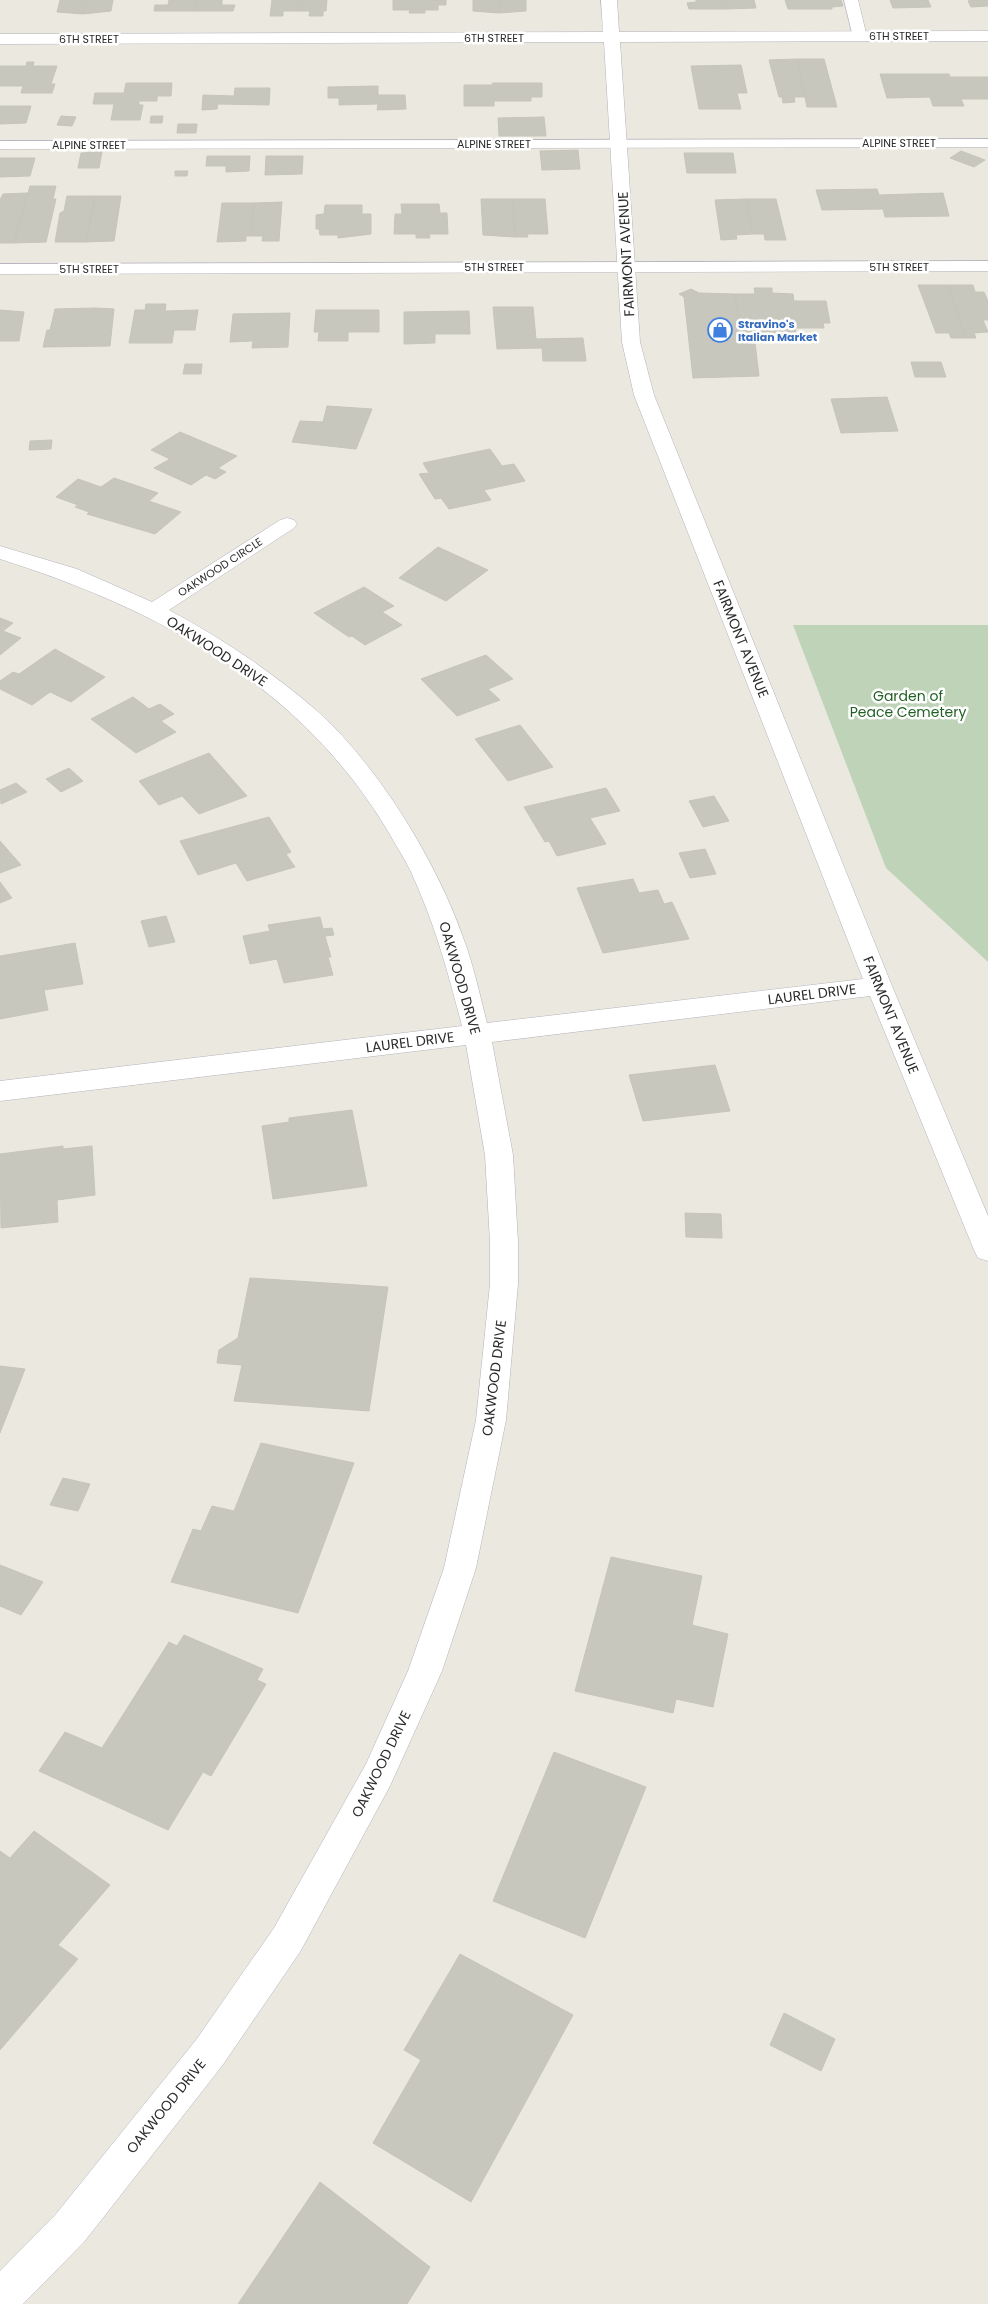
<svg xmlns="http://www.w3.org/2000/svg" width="988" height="2304" font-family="Poppins,sans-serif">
<rect width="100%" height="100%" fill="#ebe9df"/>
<path fill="#bfd3b8" d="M 793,625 L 988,625 L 988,962 L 886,868 Z"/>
<path fill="#c7c7bd" stroke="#c7c5b9" d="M 60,0 L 87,0 L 83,14 L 57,12 Z
M 87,0 L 113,0 L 111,11 L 83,14 Z
M 169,0 L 196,0 L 194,11 L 154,11 L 155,5 L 168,5 Z
M 196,0 L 222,0 L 222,5 L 235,5 L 233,11 L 194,11 Z
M 272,0 L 299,0 L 297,11 L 283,11 L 283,16 L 270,16 Z
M 299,0 L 327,0 L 326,11 L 323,11 L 323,16 L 309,16 L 310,11 L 297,11 Z
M 393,0 L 446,0 L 446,5 L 438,5 L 438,10 L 425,10 L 425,13 L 409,13 L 410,10 L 393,10 Z
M 473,0 L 499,0 L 499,13 L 473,11 Z
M 499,0 L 526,0 L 526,11 L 499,13 Z
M 696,0 L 725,0 L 726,9 L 689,9 L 687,3 L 696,2 Z
M 725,0 L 754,0 L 756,8 L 726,9 Z
M 785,0 L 841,0 L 843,6 L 832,7 L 832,9 L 788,9 Z
M 890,0 L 928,0 L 931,7 L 893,8 Z
M 972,0 L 988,0 L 988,6 L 971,7 L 968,1 Z
M 797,59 L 824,59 L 837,107 L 807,107 Z
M 797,59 L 805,97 L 794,97 L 795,102 L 783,103 L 782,97 L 779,97 L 769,60 Z
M 27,62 L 34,62 L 33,66 L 57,66 L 51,84 L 55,84 L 52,93 L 21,93 L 23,86 L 0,86 L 0,66 L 26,66 Z
M 741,65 L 747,93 L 737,93 L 741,109 L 699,109 L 691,66 Z
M 880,74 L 949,74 L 950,77 L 988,77 L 988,99 L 961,99 L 964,106 L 933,106 L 930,97 L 887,98 Z
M 126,83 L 172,83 L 171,96 L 157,96 L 157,101 L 139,101 L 139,105 L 143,105 L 140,120 L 111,120 L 114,104 L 93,104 L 95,93 L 124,93 Z
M 492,83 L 542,83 L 542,97 L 531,97 L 531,101 L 494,101 L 494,106 L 464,106 L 464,85 L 493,85 Z
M 378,86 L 378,95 L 405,95 L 406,109 L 377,110 L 378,104 L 339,105 L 339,98 L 328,98 L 328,87 Z
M 235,88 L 270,88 L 269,105 L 218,104 L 217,109 L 202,110 L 203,95 L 234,96 Z
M 0,106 L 31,106 L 26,123 L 0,124 Z
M 61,116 L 76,117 L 72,126 L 57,125 Z
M 151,116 L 163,116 L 162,123 L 150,123 Z
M 544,117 L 546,136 L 499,136 L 498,118 Z
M 178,124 L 197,124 L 196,133 L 177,133 Z
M 578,150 L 580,169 L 542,170 L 540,151 Z
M 961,151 L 985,160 L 974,167 L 950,158 Z
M 102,152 L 99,168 L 78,168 L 81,153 Z
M 684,153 L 733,153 L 736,173 L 687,173 Z
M 207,156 L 250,156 L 249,171 L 226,172 L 226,166 L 206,166 Z
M 266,156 L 303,156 L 302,174 L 265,175 Z
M 0,158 L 35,158 L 30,176 L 0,177 Z
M 175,171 L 188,171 L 187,176 L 175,176 Z
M 30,186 L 56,186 L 53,199 L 56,199 L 46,242 L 14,243 Z
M 877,189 L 879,195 L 943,193 L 949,216 L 885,217 L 883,209 L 822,210 L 816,190 Z
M 28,193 L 14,243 L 0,243 L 0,200 L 3,194 Z
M 67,196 L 95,196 L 86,242 L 55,242 L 60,213 L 64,211 Z
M 95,196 L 121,196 L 114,241 L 86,242 Z
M 481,199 L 513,199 L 515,237 L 483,235 Z
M 513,199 L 545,199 L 548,234 L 527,234 L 528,237 L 515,237 Z
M 746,199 L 776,199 L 786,240 L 765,240 L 764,234 L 753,234 Z
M 746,199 L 753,234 L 736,235 L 737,239 L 721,240 L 715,200 Z
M 282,202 L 279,241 L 262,241 L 263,236 L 251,236 L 254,203 Z
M 222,203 L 254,203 L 251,236 L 246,236 L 246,241 L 217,242 Z
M 401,204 L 439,204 L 440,213 L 447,213 L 448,234 L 429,234 L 430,238 L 416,238 L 416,234 L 394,234 L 395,214 L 402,214 Z
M 325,205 L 362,205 L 362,214 L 371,214 L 371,234 L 338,238 L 338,235 L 320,235 L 319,229 L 316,229 L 316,215 L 324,214 Z
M 918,285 L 948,285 L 965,338 L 951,338 L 949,333 L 936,333 Z
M 948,285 L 973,285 L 975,292 L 984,292 L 988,301 L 988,320 L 983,320 L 988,332 L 974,333 L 976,338 L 965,338 Z
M 754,288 L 772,288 L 772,293 L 793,294 L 794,301 L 826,301 L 830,323 L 823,323 L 824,328 L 795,328 L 796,334 L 753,333 L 753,326 L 740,326 L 735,294 L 755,294 Z
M 691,289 L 699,293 L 735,294 L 740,326 L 753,326 L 759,376 L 693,378 L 684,297 L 679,294 Z
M 146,304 L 166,304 L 165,311 L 198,310 L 195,330 L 174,330 L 172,343 L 129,343 L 135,310 L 145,310 Z
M 493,307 L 533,307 L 536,339 L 583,338 L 586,361 L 543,361 L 542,348 L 497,349 Z
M 96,308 L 114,309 L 110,346 L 43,347 L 47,330 L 50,330 L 55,309 Z
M 0,310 L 24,312 L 19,341 L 0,341 Z
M 316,310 L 379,310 L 379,332 L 348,332 L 348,341 L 318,341 L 319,332 L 314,332 Z
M 469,311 L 470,334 L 435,334 L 435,343 L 404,344 L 404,312 Z
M 290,313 L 288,347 L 252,348 L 253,341 L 230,342 L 233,314 Z
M 911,362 L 941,362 L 946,377 L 915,377 Z
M 185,364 L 202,364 L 201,374 L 183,374 Z
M 887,397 L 898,431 L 841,433 L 831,399 Z
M 327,406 L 372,409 L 356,449 L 292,442 L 300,421 L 323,422 Z
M 180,432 L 237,456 L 218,468 L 226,472 L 215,479 L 206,475 L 191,485 L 154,468 L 170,459 L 151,450 Z
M 52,440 L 51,449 L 29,450 L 30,441 Z
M 490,449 L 502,466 L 514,464 L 525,481 L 484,490 L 491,500 L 449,509 L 441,498 L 435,499 L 419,474 L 429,473 L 423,463 Z
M 114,478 L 158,493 L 149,501 L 181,512 L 155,534 L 87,514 L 89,512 L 75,507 L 78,505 L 56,497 L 78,479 L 101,487 Z
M 438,547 L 488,570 L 446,601 L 399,578 Z
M 364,587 L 394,606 L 382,612 L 402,625 L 365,645 L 352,636 L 349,637 L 314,613 Z
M 0,618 L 13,623 L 3,631 L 21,638 L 0,655 Z
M 55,649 L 105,677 L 71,702 L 50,692 L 32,705 L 0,689 L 0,681 L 13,672 L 19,674 Z
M 486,655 L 513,679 L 488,689 L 500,700 L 457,716 L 421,679 Z
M 133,697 L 149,709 L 160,704 L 174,714 L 161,721 L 176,732 L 136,753 L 91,719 Z
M 520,725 L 553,767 L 508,781 L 475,739 Z
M 209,753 L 247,796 L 199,814 L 182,796 L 159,805 L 139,781 Z
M 69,768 L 83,781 L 61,792 L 46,779 Z
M 16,783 L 27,792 L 1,804 L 0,790 Z
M 606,788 L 620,811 L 590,818 L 606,844 L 557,856 L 549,841 L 545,842 L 524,807 Z
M 714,796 L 729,821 L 703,827 L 689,801 Z
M 269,817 L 291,852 L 286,854 L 295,867 L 247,881 L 236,863 L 198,875 L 180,841 Z
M 0,841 L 21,865 L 0,873 Z
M 705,849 L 716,874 L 690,878 L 679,853 Z
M 633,879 L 639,893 L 658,890 L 664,904 L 672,902 L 689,939 L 603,953 L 577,888 Z
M 0,882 L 12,898 L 0,903 Z
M 166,916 L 175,942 L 149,947 L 141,921 Z
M 320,917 L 323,929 L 332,928 L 334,935 L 325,936 L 331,957 L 328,957 L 333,975 L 284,983 L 277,959 L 250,964 L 243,936 L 270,931 L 268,925 Z
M 75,943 L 83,984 L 44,990 L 48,1010 L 0,1019 L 0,956 Z
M 715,1065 L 730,1111 L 643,1121 L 629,1075 Z
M 352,1110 L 367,1186 L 273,1199 L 262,1126 L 289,1122 L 289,1118 Z
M 63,1146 L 63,1149 L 92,1146 L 95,1195 L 57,1200 L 58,1222 L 1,1228 L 0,1154 Z
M 685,1213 L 721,1214 L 722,1238 L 686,1237 Z
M 250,1278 L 388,1287 L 369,1411 L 234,1401 L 242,1365 L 217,1363 L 219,1350 L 238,1338 Z
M 0,1366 L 25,1369 L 0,1433 Z
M 261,1443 L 354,1463 L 298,1613 L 171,1582 L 193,1529 L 201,1531 L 212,1506 L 234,1511 Z
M 63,1478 L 90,1484 L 78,1511 L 50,1505 Z
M 611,1557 L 702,1576 L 692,1625 L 728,1634 L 713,1707 L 676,1699 L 673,1713 L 575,1691 Z
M 0,1565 L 43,1582 L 21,1615 L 0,1606 Z
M 184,1635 L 263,1669 L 257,1680 L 266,1684 L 211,1776 L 203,1772 L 168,1830 L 39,1771 L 65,1732 L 102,1748 L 169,1642 L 177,1646 Z
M 554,1752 L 646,1787 L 585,1938 L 493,1901 Z
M 34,1831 L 110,1885 L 58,1945 L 78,1959 L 0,2050 L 0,1851 L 10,1858 Z
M 460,1954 L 573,2015 L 471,2202 L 373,2143 L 421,2060 L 404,2050 Z
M 784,2013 L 835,2039 L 821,2071 L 770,2045 Z
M 320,2182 L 430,2267 L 407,2304 L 238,2304 Z"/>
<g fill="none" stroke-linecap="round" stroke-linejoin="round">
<g stroke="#b3b2bd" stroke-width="1">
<path id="lane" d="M 844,0 L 858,0 L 867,37 L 865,40 L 855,40 L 853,37 Z
M 988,139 L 988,147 L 0,149 L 0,141 Z"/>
</g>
<g stroke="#b3b2bd" stroke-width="1">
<path id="street" d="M 601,0 L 617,0 L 619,32 L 988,31 L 988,41 L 620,42 L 640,342 L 654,395 L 892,986 L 988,1216 L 988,1261 L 978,1258 L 974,1250 L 870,996 L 492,1042 L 513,1155 L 518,1242 L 518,1284 L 506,1420 L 476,1568 L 442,1671 L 390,1786 L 300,1952 L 222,2066 L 84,2242 L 23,2304 L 0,2304 L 0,2271 L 56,2214 L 196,2040 L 274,1928 L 366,1764 L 408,1671 L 444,1568 L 476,1420 L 490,1284 L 490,1242 L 485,1155 L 466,1045 L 0,1101 L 0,1081 L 462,1026 C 448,972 435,924 411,872 C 405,859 396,846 389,833 C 302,686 158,609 0,559 L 0,546 L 77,569 L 152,602 L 280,520 L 287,518 L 294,520 L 297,524 L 294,528 L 169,610 C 221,638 271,671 316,710 C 378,765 437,862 464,940 C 474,967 480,996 487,1023 L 863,979 L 634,395 L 622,342 L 604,42 L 0,44 L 0,34 L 603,32 Z"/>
</g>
<g stroke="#b3b2bd" stroke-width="1">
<path id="secondary" d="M 988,261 L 988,271 L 0,274 L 0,264 Z"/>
</g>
<use href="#lane" fill="#fff" fill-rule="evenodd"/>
<use href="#street" fill="#fff" fill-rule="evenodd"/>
<use href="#secondary" fill="#fff" fill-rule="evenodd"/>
</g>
<defs>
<g id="shop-ring" transform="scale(1.25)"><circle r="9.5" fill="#fff" stroke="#3f7fe0" stroke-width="1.5"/><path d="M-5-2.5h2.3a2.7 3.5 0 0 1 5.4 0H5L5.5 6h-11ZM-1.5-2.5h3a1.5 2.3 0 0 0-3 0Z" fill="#3f7fe0"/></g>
</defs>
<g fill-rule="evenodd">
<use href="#shop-ring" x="720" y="330"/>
</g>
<g text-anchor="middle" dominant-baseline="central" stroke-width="5" stroke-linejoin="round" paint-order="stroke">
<g font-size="11" fill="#2b2b2b" stroke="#fff">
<text x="899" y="36">6TH STREET</text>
<text x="494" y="38">6TH STREET</text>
<text x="89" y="39">6TH STREET</text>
<text x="899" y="143">ALPINE STREET</text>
<text x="494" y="144">ALPINE STREET</text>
<text x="89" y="145">ALPINE STREET</text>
<text x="494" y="267">5TH STREET</text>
<text x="899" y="267">5TH STREET</text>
<text x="89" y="269">5TH STREET</text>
<text transform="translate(220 567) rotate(-33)">OAKWOOD CIRCLE</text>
</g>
<g font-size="11" font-weight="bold" fill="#366cbe" stroke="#fff" text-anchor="start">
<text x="738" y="324">Stravino's<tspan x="738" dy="13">Italian Market</tspan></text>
</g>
<g font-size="14" fill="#2b2b2b" stroke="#fff">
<text transform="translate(626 254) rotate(-93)">FAIRMONT AVENUE</text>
<text transform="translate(741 639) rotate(68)">FAIRMONT AVENUE</text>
<text transform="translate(217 651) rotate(33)">OAKWOOD DRIVE</text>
<text transform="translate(460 978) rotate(74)">OAKWOOD DRIVE</text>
<text transform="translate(812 994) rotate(-7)">LAUREL DRIVE</text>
<text transform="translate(891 1015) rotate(68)">FAIRMONT AVENUE</text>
<text transform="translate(410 1042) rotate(-7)">LAUREL DRIVE</text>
<text transform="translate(494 1378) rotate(-83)">OAKWOOD DRIVE</text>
<text transform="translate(381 1764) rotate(-64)">OAKWOOD DRIVE</text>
<text transform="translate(166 2106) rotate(-51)">OAKWOOD DRIVE</text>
</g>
<g font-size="14" fill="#226124" stroke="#fff">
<text x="908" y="696">Garden of<tspan x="908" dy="16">Peace Cemetery</tspan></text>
</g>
</g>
</svg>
